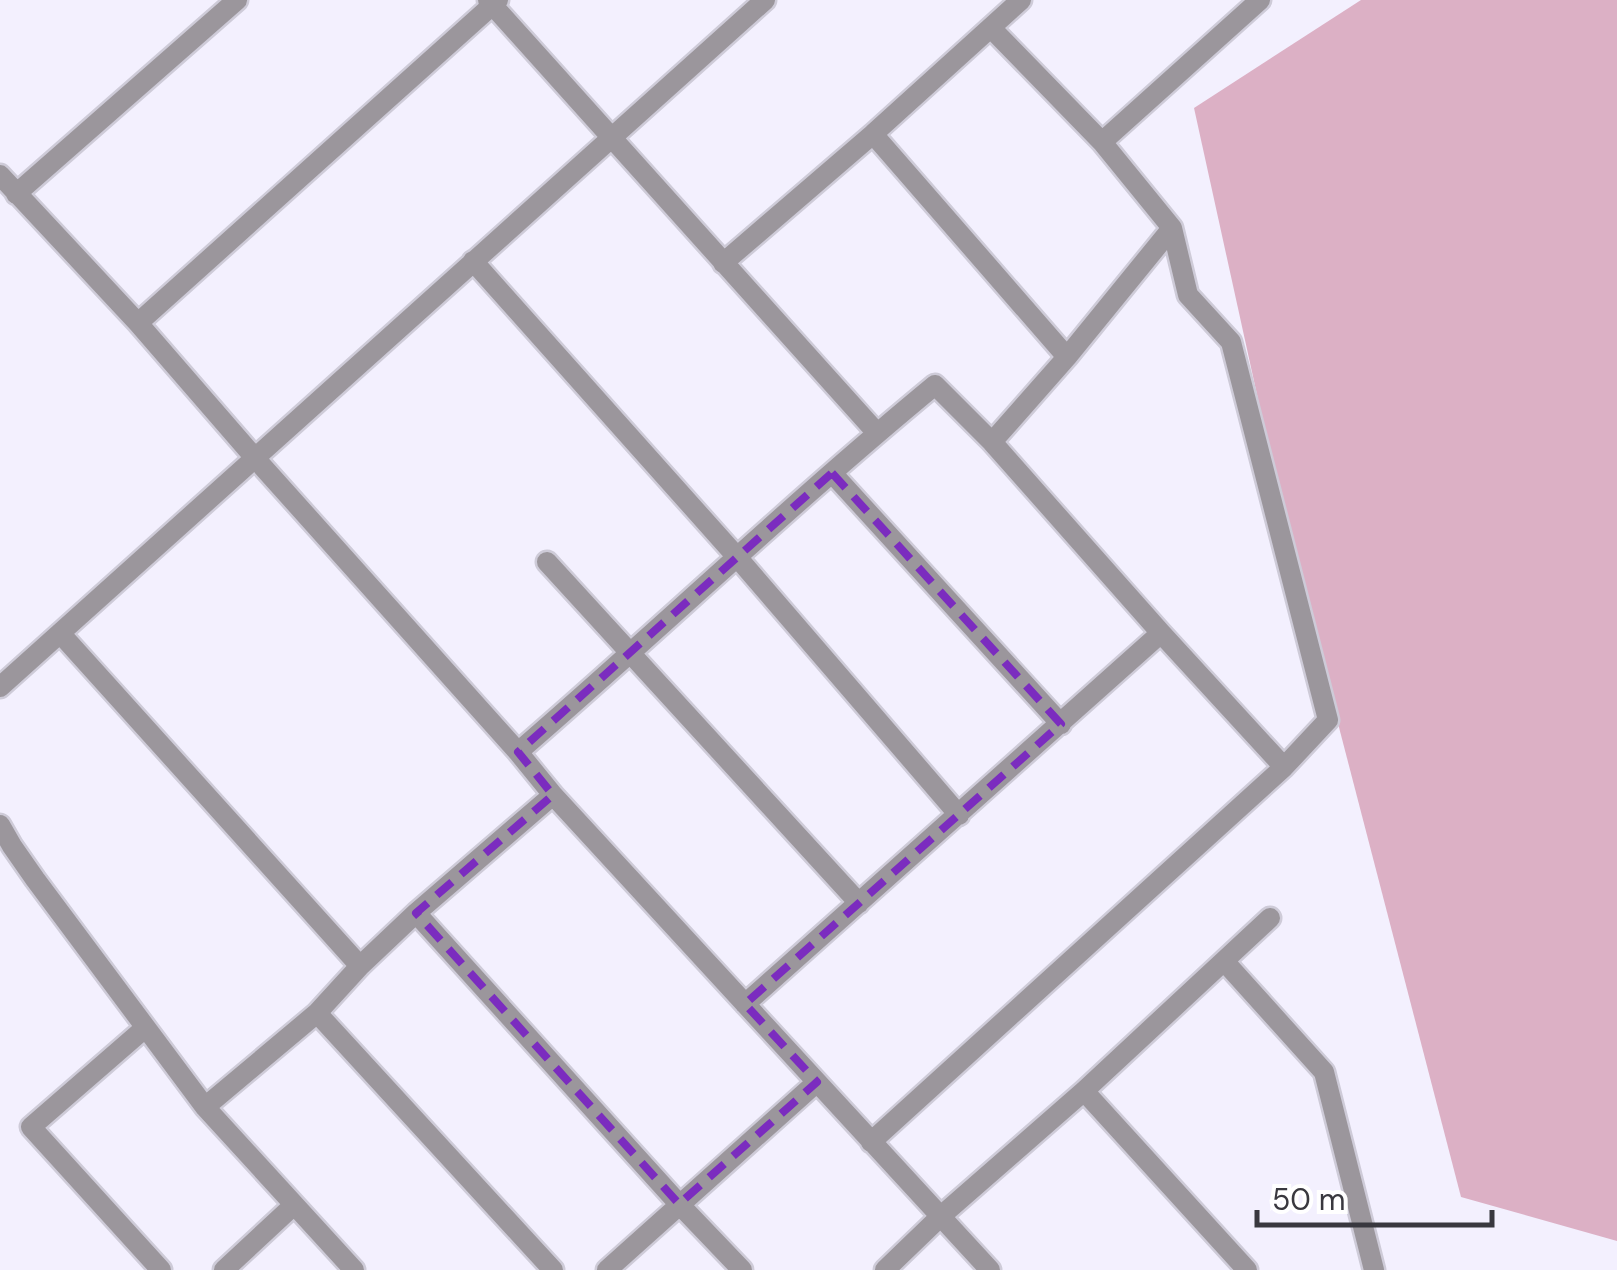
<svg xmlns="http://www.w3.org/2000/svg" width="1617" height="1270" font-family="'DM Sans',sans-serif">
<rect width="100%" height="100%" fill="#f3f0fe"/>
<path fill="#dcb0c5" d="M 1361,0 L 1617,0 L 1617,1241 L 1461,1197 L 1281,504 L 1194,108 Z"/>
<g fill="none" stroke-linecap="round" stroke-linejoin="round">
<g stroke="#cecbd8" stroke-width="25">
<path id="street" d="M 488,0 L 877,433
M 992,29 L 1102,142
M 873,134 L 1067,357
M 0,175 L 138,323 L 255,458 L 518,752
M 16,194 L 237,0
M 473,261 L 737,557 L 959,815
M 723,263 L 873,134 L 1021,0
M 138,323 L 498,0
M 992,442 L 1067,357 L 1172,228
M 832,473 L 1061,724
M 547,562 L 859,903
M 60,633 L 360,966
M 0,687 L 765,0
M 553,795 L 817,1082
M 0,825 L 12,846 L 35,879 L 205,1107 L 354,1270
M 416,913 L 679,1204 L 742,1270
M 1224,961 L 1324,1072 L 1374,1270
M 745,1004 L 1161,633
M 317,1013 L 553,1270
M 145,1028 L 31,1127 L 161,1270
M 1084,1091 L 1247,1270
M 205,1107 L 317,1013 L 360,966 L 416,913 L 553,795 L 518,752 C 658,631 792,503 935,385 L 992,442 L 1161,633 L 1284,767
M 871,1142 L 1284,767 L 1328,720 L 1231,342 L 1188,295 L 1172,228 L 1102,142 L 1260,0
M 224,1270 L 294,1205
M 607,1270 L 817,1082 L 990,1270
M 885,1270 L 941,1216 L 1084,1091 L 1270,918"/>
</g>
<use href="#street" stroke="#9b969c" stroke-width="20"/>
</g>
<path fill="none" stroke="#7b2cbf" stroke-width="8" stroke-dasharray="20 12" stroke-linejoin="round" d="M 832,473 L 1061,724 L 745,1004 L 817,1082 L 679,1204 L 416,913 L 553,795 L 518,752 Z"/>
<path d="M1257 1210v15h235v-15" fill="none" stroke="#39383f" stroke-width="5"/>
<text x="1272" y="1210" font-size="30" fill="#39383f" stroke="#ffffff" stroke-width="8" paint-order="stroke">50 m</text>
</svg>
